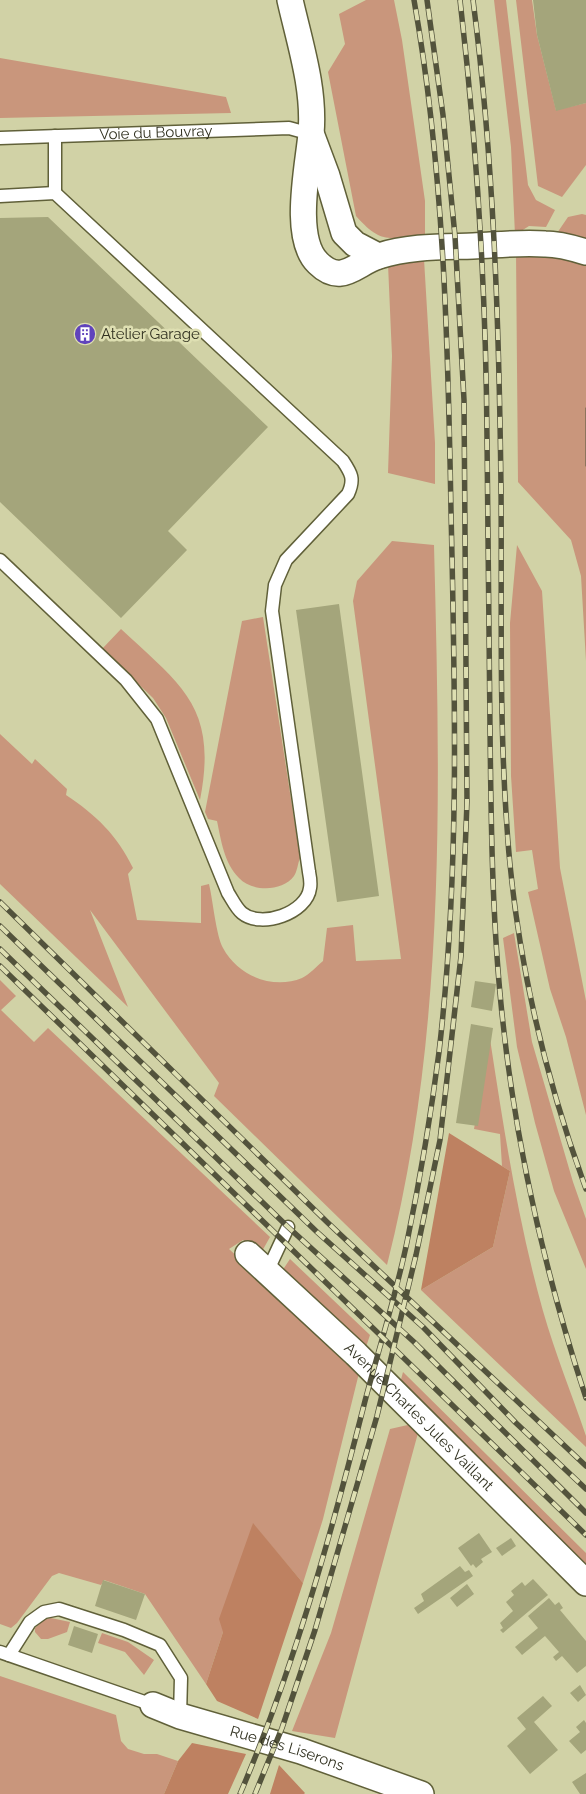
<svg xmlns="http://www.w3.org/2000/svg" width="586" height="1794" font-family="Raleway,sans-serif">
<rect width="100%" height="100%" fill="#d1d2a6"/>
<path fill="#c9967c" d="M 366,0 L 394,0 L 402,40 L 425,201 L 425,235 C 388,238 382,245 356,216 L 328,72 L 345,44 L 339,14 Z
M 494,0 L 506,0 L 528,185 L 536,200 L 555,210 L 546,227 L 529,226 L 515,235 L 511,147 Z
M 516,0 L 532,0 L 537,35 L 556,110 L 586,103 L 586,165 L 562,197 L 538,186 Z
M 0,58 L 226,97 L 231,113 L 0,118 Z
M 582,214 L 586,215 L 586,245 L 555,236 L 568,217 Z
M 516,251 L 586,260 L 586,661 L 581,576 L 571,540 L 518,482 Z
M 424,259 L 435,443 L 435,484 L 388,473 L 392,356 L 388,264 Z
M 392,541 L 434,545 C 440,785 447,1030 387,1265 L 214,1096 L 219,1083 L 90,910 L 128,1007 L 0,884 L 0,734 L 32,764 L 35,759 L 67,789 L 66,795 C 96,815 117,835 133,868 L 128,874 L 137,920 L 201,923 L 201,886 L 209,884 C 213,901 216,935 223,948 C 238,976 273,990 302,978 C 309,975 317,966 323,961 L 327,928 L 353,925 L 356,961 L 401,959 L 353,601 L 357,581 Z
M 517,545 L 542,591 L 560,868 L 586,1001 L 586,1115 L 566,1037 L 550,989 L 528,892 L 538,889 L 532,850 L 516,852 L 511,776 L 510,623 Z
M 263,617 L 300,858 C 298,863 297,872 294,876 C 282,892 252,892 239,878 C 224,863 221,840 217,821 L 208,819 L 205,812 L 242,621 Z
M 121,629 C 182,686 218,707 200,800 L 166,718 L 153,698 L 102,649 Z
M 514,933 L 532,1042 L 573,1182 L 586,1219 L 586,1269 L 554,1191 L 535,1123 L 517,1047 L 503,938 Z
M 0,980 L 16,996 L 1,1010 L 34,1042 L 48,1028 L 270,1237 L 261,1253 L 243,1240 L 229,1249 L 360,1369 L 323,1519 L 303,1583 L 253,1524 L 223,1632 L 206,1684 L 145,1594 L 104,1580 L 101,1585 L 59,1573 L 52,1576 L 17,1623 L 11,1628 L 0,1624 Z
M 490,1039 C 504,1130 518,1222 543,1311 C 555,1353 572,1395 586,1436 L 586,1447 L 421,1290 L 493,1247 L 510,1171 L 502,1166 L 500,1134 L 474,1129 Z
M 290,1259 L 370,1335 L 364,1353 L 280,1274 Z
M 403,1372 L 586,1553 L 586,1576 L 399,1387 Z
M 421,1422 L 335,1738 L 292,1731 L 331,1633 L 390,1429 Z
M 51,1618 L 70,1622 L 67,1632 L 48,1639 L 41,1639 L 35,1632 L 35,1628 L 44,1619 Z
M 102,1633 L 128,1642 L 154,1660 L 144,1675 L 125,1652 L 98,1643 Z
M 0,1676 L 116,1715 L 121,1741 L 128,1749 L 144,1754 L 157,1754 L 178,1761 L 164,1794 L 0,1794 Z"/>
<path fill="#be8161" d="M 449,1133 L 510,1171 L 493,1247 L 421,1290 Z
M 253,1523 L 303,1583 L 258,1719 L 217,1701 L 206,1684 L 223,1632 L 219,1619 Z
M 192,1743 L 246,1754 L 228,1794 L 164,1794 L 178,1761 Z
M 279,1765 L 305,1793 L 304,1794 L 270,1794 Z"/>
<path fill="#a4a57b" d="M 533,0 L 586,0 L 586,103 L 556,111 L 537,35 Z
M 48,217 L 268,427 L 168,531 L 187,550 L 121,618 L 0,502 L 0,218 Z
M 339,604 L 379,896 L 337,902 L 296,610 Z
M 475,981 L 496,984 L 492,1011 L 471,1007 Z
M 471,1024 L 493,1028 L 478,1126 L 456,1123 Z
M 479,1533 L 492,1552 L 481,1559 L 483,1562 L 476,1568 L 473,1564 L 471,1566 L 458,1548 Z
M 511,1538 L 516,1546 L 502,1556 L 496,1548 Z
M 460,1566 L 465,1572 L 469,1570 L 473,1576 L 418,1614 L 414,1608 L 424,1601 L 421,1594 Z
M 533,1579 L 548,1595 L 503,1633 L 500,1630 L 503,1628 L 500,1623 L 513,1611 L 506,1602 L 514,1595 L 511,1591 L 522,1582 L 525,1586 Z
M 103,1580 L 145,1594 L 136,1620 L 95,1606 Z
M 467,1584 L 474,1594 L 457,1607 L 450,1598 Z
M 549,1598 L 555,1605 L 559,1602 L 563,1608 L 560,1610 L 586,1641 L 586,1666 L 577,1673 L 562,1656 L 556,1661 L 553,1657 L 559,1652 L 545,1636 L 522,1655 L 515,1647 L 538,1628 L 528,1616 Z
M 74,1626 L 98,1634 L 92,1653 L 68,1645 Z
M 580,1685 L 586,1695 L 578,1702 L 570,1693 Z
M 543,1696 L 552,1706 L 534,1722 L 558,1750 L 530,1774 L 507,1746 L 526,1729 L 517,1718 Z
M 584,1720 L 586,1723 L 586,1750 L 581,1754 L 569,1741 L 580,1732 L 576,1727 Z
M 586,1773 L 586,1794 L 580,1794 L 572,1782 Z"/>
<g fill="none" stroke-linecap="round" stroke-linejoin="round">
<g stroke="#606039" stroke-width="15">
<g id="service">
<path d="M 55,136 L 55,193"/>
<path id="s1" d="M 0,138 L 289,128 L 311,134"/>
<path d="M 0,196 L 55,193 L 343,461 C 351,473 355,479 348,494 L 286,560 L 275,585 L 272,611 L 309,872 C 310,877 311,883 310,888 C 307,913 261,929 242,913 C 236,908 232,899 228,893 L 157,719 L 126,680 L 0,560"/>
<path d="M 267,1272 L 288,1227"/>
<path d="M 0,1652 L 153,1705"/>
<path d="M 9,1655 L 30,1622 L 44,1612 L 59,1609 L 124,1630 L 160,1645 L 181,1678 L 180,1716"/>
</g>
</g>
<g stroke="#606039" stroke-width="28">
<g id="minor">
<path d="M 290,0 C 300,44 315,89 311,134 C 308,167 292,238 318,263 C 342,287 357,262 379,256 C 409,246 443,247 473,246 C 497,245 522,242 545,244 C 559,244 573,248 586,252"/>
<path d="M 312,136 L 327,176 L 344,233 L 355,244 L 378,256"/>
<path id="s2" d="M 248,1254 L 356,1354 L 586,1583"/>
<path id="s3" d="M 153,1705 L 180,1716 L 301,1751 L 421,1794"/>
</g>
</g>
<use href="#service" stroke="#fff" stroke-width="12"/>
<use href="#minor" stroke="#fff" stroke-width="25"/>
<path stroke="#53533c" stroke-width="1" d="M 586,408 L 586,466"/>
<g stroke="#53533c" stroke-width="5.5">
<path id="rail" d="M 460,0 C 477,146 486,291 487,438 C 488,535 489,631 490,728 C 491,820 492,913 501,1004 C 514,1138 544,1270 586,1398
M 473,0 C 494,162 499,324 501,487 C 502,596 499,705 506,813 C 513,941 542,1069 586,1189
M 0,902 L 327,1222 L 586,1466
M 0,926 L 317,1232 L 423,1327 L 516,1423 L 586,1489
M 0,949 L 288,1227 L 414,1342 L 586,1513
M 0,966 L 586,1535
M 240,1794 C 294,1668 331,1535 365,1401 C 379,1348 396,1295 407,1242 C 420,1179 431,1115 439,1052 C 460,873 455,691 451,511 C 448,341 444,169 414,0
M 255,1794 L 282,1728 L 315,1630 L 377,1416 L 416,1255 L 440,1140 L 461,956 L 467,802 L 464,400 L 455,236 L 443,115 L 427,0"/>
</g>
<use href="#rail" stroke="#dedfb2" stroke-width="4" stroke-dasharray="11" stroke-linecap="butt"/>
</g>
<defs>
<g id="building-disc" transform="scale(1.125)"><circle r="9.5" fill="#6043bc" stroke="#dedfb2"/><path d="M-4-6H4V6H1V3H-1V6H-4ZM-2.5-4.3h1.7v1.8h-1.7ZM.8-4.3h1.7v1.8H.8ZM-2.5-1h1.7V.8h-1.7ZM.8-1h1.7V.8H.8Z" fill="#fff"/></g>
</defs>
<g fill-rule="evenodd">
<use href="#building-disc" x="85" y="334"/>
</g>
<g text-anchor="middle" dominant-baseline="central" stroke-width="5" stroke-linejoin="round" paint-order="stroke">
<g font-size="15" fill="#313120" stroke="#dedfb2">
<text stroke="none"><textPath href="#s1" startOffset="156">Voie du Bouvray</textPath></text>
<text stroke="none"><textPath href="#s2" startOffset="236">Avenue Charles Jules Vaillant</textPath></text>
<text stroke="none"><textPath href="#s3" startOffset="141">Rue des Liserons</textPath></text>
</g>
<g font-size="15" fill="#313120" stroke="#dedfb2" text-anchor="start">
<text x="101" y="334">Atelier Garage</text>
</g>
</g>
</svg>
